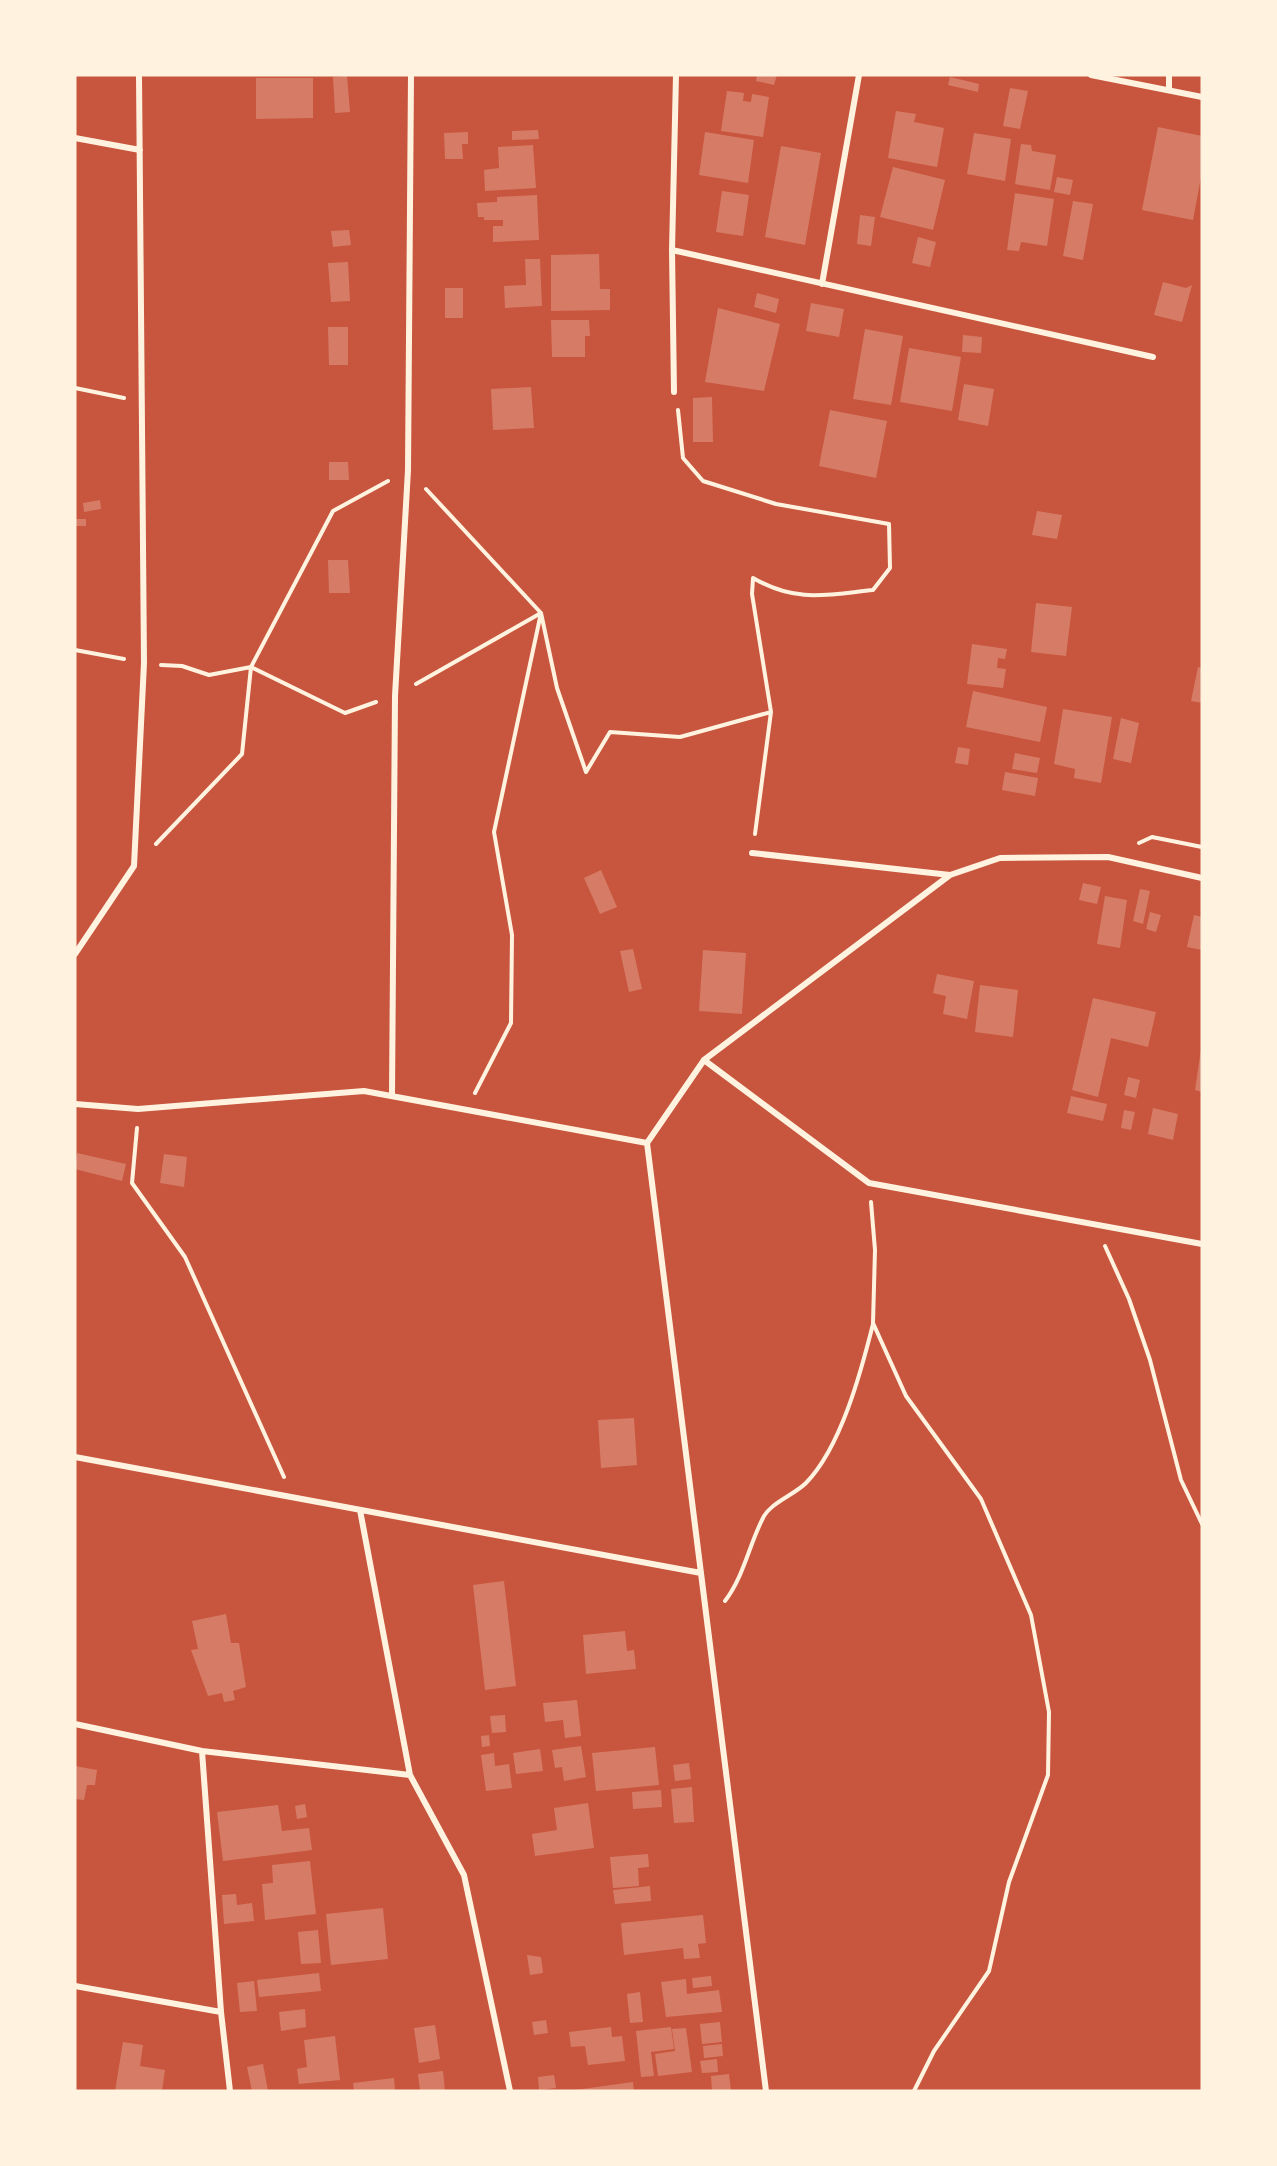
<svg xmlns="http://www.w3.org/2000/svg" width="1277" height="2166" font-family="'Work Sans',sans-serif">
<rect width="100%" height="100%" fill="#c8553d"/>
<path fill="#d67c66" d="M 757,75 L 777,75 L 774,85 L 756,81 Z
M 347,76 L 350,112 L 335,113 L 333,77 Z
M 950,77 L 979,84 L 978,92 L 948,85 Z
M 256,78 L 313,78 L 313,118 L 256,119 Z
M 1010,88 L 1028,91 L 1020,129 L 1003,126 Z
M 727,91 L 744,93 L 743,101 L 751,102 L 752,94 L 769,97 L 763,137 L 721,131 Z
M 896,111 L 916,114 L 914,122 L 944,128 L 937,167 L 888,158 Z
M 1158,127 L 1202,136 L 1202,172 L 1193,220 L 1142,210 Z
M 538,130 L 539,139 L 512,140 L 512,131 Z
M 468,132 L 468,144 L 462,144 L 463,159 L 445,159 L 444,133 Z
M 705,132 L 754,140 L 748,183 L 699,175 Z
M 974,133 L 1011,139 L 1005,181 L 967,174 Z
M 1021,144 L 1031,145 L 1032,151 L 1056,155 L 1050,190 L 1015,184 Z
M 533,145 L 536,188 L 485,191 L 484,170 L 499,168 L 498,147 Z
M 781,146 L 821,153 L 805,245 L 765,237 Z
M 893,167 L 945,180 L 933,230 L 880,217 Z
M 1057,177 L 1073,180 L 1070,195 L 1054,192 Z
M 722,191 L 749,195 L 743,236 L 716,232 Z
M 1015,193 L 1054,199 L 1047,246 L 1021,242 L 1019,251 L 1007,250 Z
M 537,195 L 539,240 L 493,242 L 493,226 L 503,226 L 503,220 L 484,220 L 484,217 L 478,217 L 477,203 L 497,202 L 497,197 Z
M 1073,201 L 1093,204 L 1083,260 L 1063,256 Z
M 860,215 L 875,217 L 871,246 L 857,244 Z
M 349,230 L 351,245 L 333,247 L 331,231 Z
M 918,237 L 936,242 L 930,267 L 912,263 Z
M 599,254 L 600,289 L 610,289 L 610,310 L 551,311 L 551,255 Z
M 525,259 L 540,259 L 542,306 L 505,308 L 504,286 L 526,285 Z
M 348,262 L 350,301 L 331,302 L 328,263 Z
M 1163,282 L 1186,288 L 1192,285 L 1182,322 L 1154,315 Z
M 445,288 L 463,288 L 463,318 L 445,318 Z
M 757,293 L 779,299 L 776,313 L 754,307 Z
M 811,303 L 844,309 L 839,337 L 806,331 Z
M 718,308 L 780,324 L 764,391 L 705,382 Z
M 551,320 L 589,320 L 590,336 L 585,336 L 585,357 L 552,357 Z
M 328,327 L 348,327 L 348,365 L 329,365 Z
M 865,329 L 903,336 L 891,405 L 853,399 Z
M 963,335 L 982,337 L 981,353 L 962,352 Z
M 909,348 L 961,357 L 952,411 L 900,402 Z
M 964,384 L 994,389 L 988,426 L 958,420 Z
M 531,387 L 534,428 L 493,430 L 491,389 Z
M 712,397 L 713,442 L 693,442 L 693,398 Z
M 830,410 L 887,421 L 876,478 L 819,466 Z
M 329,462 L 348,462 L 349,480 L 329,480 Z
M 100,500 L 101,509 L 84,512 L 83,503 Z
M 1037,511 L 1062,515 L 1057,539 L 1032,535 Z
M 75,519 L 86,519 L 86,526 L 75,526 Z
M 328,560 L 348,560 L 350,593 L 329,593 Z
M 1036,603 L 1072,607 L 1066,656 L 1031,652 Z
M 972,644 L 1007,649 L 1005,659 L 998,658 L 997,668 L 1006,669 L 1003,688 L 967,684 Z
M 1198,667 L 1202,668 L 1202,703 L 1191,701 Z
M 973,691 L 1047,707 L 1040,742 L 966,727 Z
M 1063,709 L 1112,717 L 1101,783 L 1074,778 L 1075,769 L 1054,764 Z
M 1121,718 L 1139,723 L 1131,763 L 1113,759 Z
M 958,747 L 970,749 L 968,765 L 955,763 Z
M 1015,753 L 1040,758 L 1037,773 L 1012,769 Z
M 1005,772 L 1038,778 L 1035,796 L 1002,790 Z
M 601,870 L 617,907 L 600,914 L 584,878 Z
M 1083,883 L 1101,887 L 1097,904 L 1079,900 Z
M 1140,889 L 1150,891 L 1143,924 L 1133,921 Z
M 1105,896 L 1127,900 L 1120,948 L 1097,944 Z
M 1150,912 L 1161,915 L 1156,932 L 1146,929 Z
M 1194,915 L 1202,917 L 1202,950 L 1187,947 Z
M 633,949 L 642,989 L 629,992 L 620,951 Z
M 703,950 L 746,953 L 742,1014 L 699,1011 Z
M 937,974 L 974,981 L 967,1019 L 943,1014 L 946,996 L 933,993 Z
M 980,985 L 1018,990 L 1013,1037 L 975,1032 Z
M 1093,998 L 1156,1012 L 1148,1047 L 1111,1038 L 1098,1097 L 1072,1090 Z
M 1201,1049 L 1202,1049 L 1202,1092 L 1195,1090 Z
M 1128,1077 L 1140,1080 L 1136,1098 L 1124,1095 Z
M 1071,1096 L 1107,1104 L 1103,1121 L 1067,1113 Z
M 1153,1108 L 1178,1114 L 1173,1140 L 1148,1134 Z
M 1124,1110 L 1135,1112 L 1131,1130 L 1121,1128 Z
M 77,1153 L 126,1164 L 122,1181 L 75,1169 Z
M 164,1154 L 187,1157 L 184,1187 L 160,1183 Z
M 634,1418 L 637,1465 L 601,1468 L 598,1420 Z
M 504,1581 L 516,1686 L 485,1690 L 473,1585 Z
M 226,1614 L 231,1643 L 239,1643 L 246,1687 L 233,1691 L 235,1700 L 224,1702 L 222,1693 L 208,1696 L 191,1650 L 198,1649 L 192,1621 Z
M 625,1631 L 627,1651 L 634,1650 L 636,1669 L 586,1674 L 583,1635 Z
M 577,1700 L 581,1736 L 565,1738 L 563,1720 L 545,1722 L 543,1703 Z
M 505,1715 L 506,1732 L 492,1733 L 490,1716 Z
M 489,1735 L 490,1746 L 482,1747 L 481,1736 Z
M 581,1746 L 586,1777 L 564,1781 L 562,1767 L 555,1768 L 552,1750 Z
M 655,1747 L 659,1785 L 596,1791 L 592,1753 Z
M 540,1749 L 543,1771 L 516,1774 L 513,1753 Z
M 494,1753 L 495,1766 L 509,1764 L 512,1788 L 486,1791 L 481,1755 Z
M 689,1763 L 691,1779 L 675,1781 L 673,1765 Z
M 75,1766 L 97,1770 L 95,1785 L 87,1785 L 84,1800 L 75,1799 Z
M 692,1787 L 694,1822 L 674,1823 L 671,1789 Z
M 661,1790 L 662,1807 L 633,1809 L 632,1792 Z
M 588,1803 L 594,1848 L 535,1856 L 532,1834 L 557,1830 L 554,1808 Z
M 305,1804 L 307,1817 L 297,1819 L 295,1806 Z
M 278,1805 L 282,1831 L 309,1828 L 312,1850 L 223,1861 L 217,1812 Z
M 648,1854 L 649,1867 L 638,1868 L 639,1886 L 613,1888 L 610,1857 Z
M 310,1861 L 316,1914 L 265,1920 L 262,1884 L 273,1883 L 272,1865 Z
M 650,1886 L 651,1901 L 615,1904 L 613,1890 Z
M 236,1894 L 237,1905 L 252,1903 L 254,1921 L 224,1924 L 222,1895 Z
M 383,1908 L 388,1959 L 331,1965 L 326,1914 Z
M 703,1915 L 706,1943 L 698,1944 L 700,1958 L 684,1959 L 683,1948 L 624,1955 L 621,1923 Z
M 318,1930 L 321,1963 L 301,1964 L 298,1932 Z
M 527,1955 L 541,1957 L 543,1973 L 530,1975 Z
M 319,1973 L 321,1991 L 259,1997 L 257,1980 Z
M 711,1976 L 712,1986 L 693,1988 L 692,1978 Z
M 686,1979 L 687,1994 L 719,1990 L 722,2012 L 666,2017 L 661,1982 Z
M 254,1981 L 257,2011 L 240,2012 L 237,1983 Z
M 640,1992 L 643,2022 L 630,2023 L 627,1994 Z
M 305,2009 L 306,2027 L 281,2031 L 279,2012 Z
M 546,2020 L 548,2033 L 534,2035 L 532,2022 Z
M 720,2022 L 722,2042 L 702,2044 L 700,2024 Z
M 435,2025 L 440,2059 L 419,2063 L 414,2028 Z
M 611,2027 L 612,2037 L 622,2036 L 625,2061 L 588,2065 L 585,2046 L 571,2047 L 569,2032 Z
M 671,2027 L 674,2049 L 651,2052 L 654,2076 L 641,2077 L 636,2031 Z
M 686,2028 L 692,2072 L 658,2076 L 655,2054 L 675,2051 L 672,2029 Z
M 335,2036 L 340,2080 L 299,2084 L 297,2069 L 307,2067 L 304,2040 Z
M 123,2042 L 143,2045 L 140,2066 L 165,2070 L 162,2091 L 115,2091 Z
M 722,2044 L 723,2056 L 704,2058 L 703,2046 Z
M 717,2059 L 718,2072 L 702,2073 L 700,2061 Z
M 263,2064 L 268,2091 L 252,2091 L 247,2067 Z
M 443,2071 L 445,2091 L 420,2091 L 418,2074 Z
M 729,2074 L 731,2091 L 712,2091 L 711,2076 Z
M 554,2075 L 556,2088 L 539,2090 L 538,2077 Z
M 394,2078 L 395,2091 L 354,2091 L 353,2083 Z
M 633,2082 L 634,2091 L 575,2091 L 575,2090 Z"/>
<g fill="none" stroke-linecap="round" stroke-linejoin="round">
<path stroke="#fff3e0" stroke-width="4" d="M 75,388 L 124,398
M 678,410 L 683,458 L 703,481 L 776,504 L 889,524 L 890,568 L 873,590 C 826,595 796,603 753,578 L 752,594 L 771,712
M 426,489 L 541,613 L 494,832 L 512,935 L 511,1023 L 475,1093
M 75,650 L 124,659
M 161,665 L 182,666 L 209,675 L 251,667 L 345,713 L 376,702
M 416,684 L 541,613 L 557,688 L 586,772 L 610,732 L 680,737 L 771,712 L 755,834
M 1139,843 L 1152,837 L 1202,847
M 156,844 L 242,754 L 251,667 L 333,511 L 388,481
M 137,1128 L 132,1183 L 185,1257 L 284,1477
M 871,1202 L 875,1250 L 873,1323 L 906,1396 L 981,1499 L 1031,1615 L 1049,1712 L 1048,1775 L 1009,1882 L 989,1971 L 934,2051 L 914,2091
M 1105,1246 L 1129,1299 L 1150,1360 L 1181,1480 L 1202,1524
M 725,1601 C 744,1576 749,1545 763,1518 C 770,1503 794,1495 806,1483 C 841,1447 861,1372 873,1324"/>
<path stroke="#fff3e0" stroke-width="6" d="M 1091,75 L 1202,97
M 1169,75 L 1169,90
M 75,138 L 140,150
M 672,250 L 1153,357
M 822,284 L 859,75
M 674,392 L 672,250 L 676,75
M 950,875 L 1000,858 L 1108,857 L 1202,878
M 75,954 L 134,866 L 144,663 L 139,75
M 704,1060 L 950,875 L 752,853
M 392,1096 L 395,696 L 408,470 L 411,75
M 75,1104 L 138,1109 L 364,1091 L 647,1143 L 704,1060 L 869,1183 L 1202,1244
M 647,1143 L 766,2091
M 75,1457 L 701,1573
M 360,1510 L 410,1775 L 464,1875 L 510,2091
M 75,1724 L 202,1751 L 410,1775
M 202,1751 L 221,2012 L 230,2091
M 75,1986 L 221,2012"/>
</g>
<rect width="1277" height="2166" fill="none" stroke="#fff3e0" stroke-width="153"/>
</svg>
